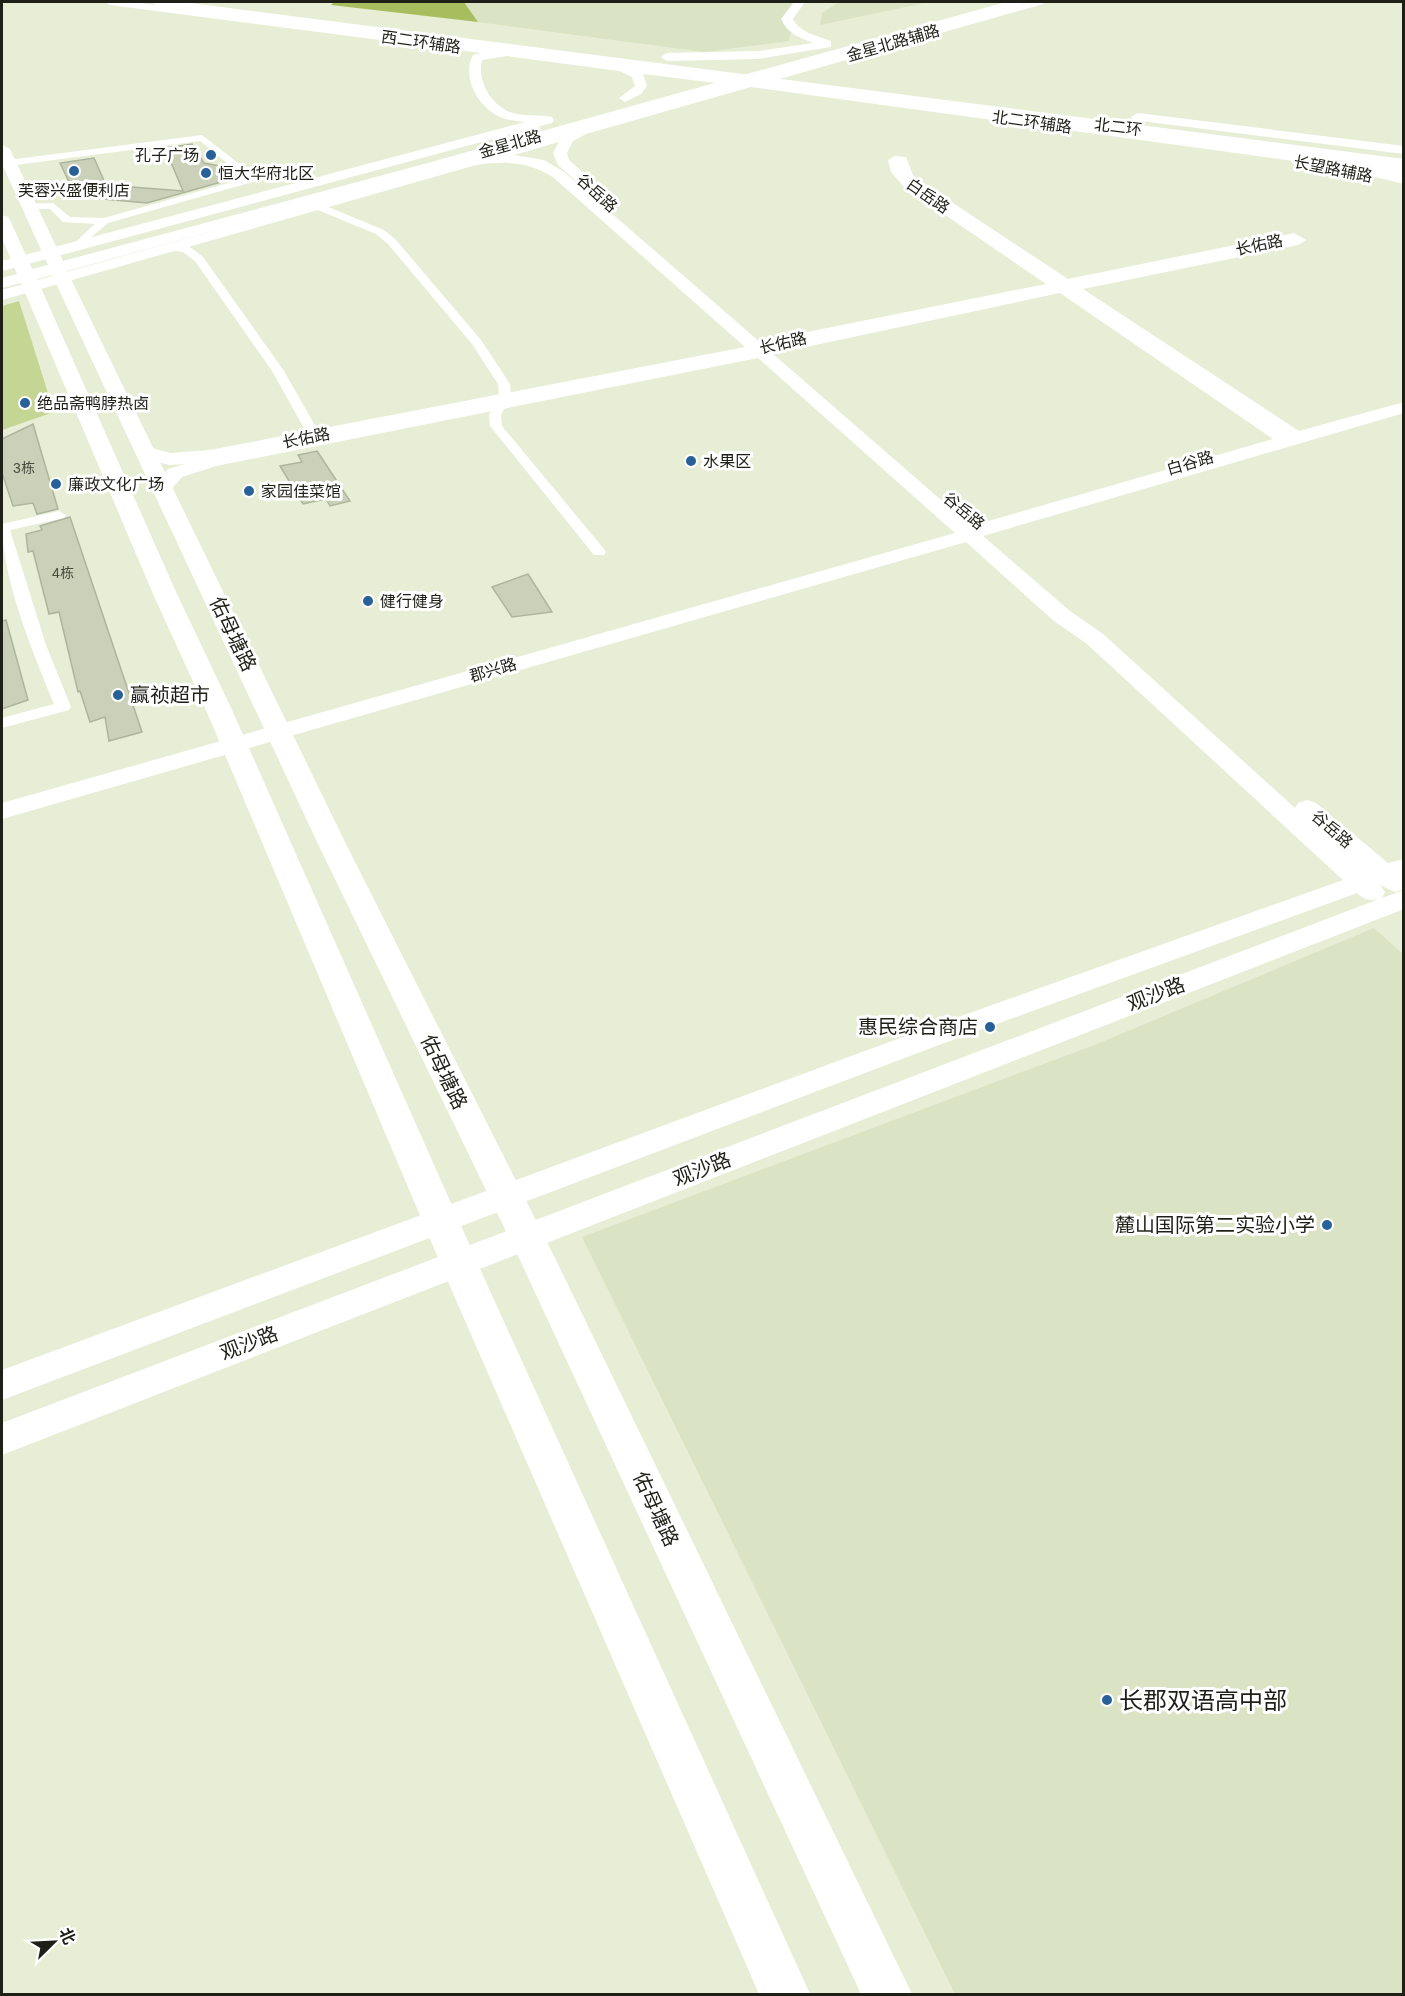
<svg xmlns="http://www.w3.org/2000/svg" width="1405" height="1996" font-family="Helvetica,'Noto Sans SC',sans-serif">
<rect width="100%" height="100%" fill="#e7eed5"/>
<path fill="#dae3c3" d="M 464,2 L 796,2 L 789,41 L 704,52 L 478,22 Z
M 839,2 L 929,2 L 820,25 L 822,13 Z
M 1374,928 L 1404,955 L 1403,1994 L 955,1994 L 582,1237 L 1097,1044 Z"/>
<path fill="#c4d594" d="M 19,301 L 54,412 L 2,430 L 2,306 Z"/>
<path fill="#a8be5e" d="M 334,2 L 464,2 L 478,22 L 331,5 Z"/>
<path fill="#cad1b8" stroke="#aeb59d" stroke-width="1.5" d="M 192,144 L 204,163 L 220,166 L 239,177 L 147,203 L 81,197 L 72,188 L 60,163 L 94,158 L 106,185 L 183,191 L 165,148 Z
M 33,424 L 58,509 L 37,514 L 33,503 L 13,506 L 2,473 L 2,439 Z
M 317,451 L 350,501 L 330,506 L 326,499 L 303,504 L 280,466 L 302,462 L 298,455 Z
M 70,517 L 142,732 L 109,741 L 105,717 L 90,722 L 80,691 L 78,692 L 59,612 L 49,614 L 33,551 L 28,552 L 26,534 L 42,530 L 40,526 Z
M 528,574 L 552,612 L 512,617 L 492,587 Z
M 6,620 L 28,700 L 2,709 L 2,621 Z"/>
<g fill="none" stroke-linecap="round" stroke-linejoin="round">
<path fill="#fff" fill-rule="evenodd" d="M 202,135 L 256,177 L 256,181 L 108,223 L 75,251 L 70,248 L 71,246 L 95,224 L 63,222 L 50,209 L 28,209 L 24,208 L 24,204 L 53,203 L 70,217 L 104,218 L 246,178 L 200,141 L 8,166 L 3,163 L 8,160 Z
M 313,204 L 321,204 L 384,230 L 396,240 L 481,340 L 510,384 L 511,396 L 501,415 L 502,426 L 604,549 L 606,552 L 604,555 L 594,555 L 490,426 L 489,415 L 499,396 L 498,384 L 472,344 L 388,244 L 376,234 L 313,208 Z
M 174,245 L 190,247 L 203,257 L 284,371 L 321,436 L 320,439 L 310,439 L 272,371 L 195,261 L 183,252 L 170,250 L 169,248 Z
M 59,511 L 66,515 L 64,518 L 10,530 L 46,645 L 71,707 L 69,710 L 2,728 L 2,718 L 54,704 C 33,653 2,579 2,524 Z"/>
<path fill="#fff" fill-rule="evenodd" d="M 105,2 L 132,2 L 750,80 L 1029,2 L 1044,2 L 1043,4 L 769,82 L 1404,168 L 1404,176 L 751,87 L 586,134 L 573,141 L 567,153 L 569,160 L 588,177 L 590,180 L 588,183 L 578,183 L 558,165 L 553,153 L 559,142 L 514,155 L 544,160 L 564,172 L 761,343 L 792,335 L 1046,284 L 903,186 L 891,172 L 888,160 L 895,156 L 906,157 L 913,175 L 927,186 L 1068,279 L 1294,233 L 1306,240 L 1298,245 L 1083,289 L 1299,431 L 1404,402 L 1404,413 L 983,536 L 1070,611 L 1103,634 L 1295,808 L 1298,803 L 1307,800 L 1316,803 L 1388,863 L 1404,859 L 1404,889 L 1395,892 L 1380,885 L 1385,892 L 1382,898 L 1404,890 L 1404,909 L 2,1455 L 2,1423 L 1379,899 C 1370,901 1364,900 1357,893 L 939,1045 L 2,1400 L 2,1370 L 919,1031 L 1343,880 L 1087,644 L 1054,621 L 966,542 L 2,819 L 2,803 L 955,533 L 758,358 L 216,466 L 182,477 L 169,492 L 155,492 L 152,488 L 168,469 L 185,464 L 169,465 L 138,456 L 136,452 L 138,448 L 145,446 L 170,453 L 210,450 L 745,347 L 554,178 C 529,161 505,161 476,165 L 2,300 L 2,290 L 732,85 L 643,74 L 647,86 L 641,94 L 625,102 L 619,98 L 635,86 L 632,77 L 619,71 L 507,56 L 482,60 C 477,80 490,104 510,112 C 523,117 539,114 552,117 L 554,120 L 552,123 L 2,271 L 2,261 L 525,122 C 515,121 502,120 493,113 C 476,102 462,75 473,55 L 481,53 L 110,5 ZM 1060,293 L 1273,439 L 971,526 L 773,354 Z
M 794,2 L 805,2 L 793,19 C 800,33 818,36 831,41 L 831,47 L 758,59 L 667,61 L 661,57 L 667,53 L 758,51 L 813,43 C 800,38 787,33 781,19 Z
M 1138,113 L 1404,146 L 1404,154 L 1133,120 L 1131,117 Z"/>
<path fill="#fff" fill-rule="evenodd" d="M 1006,2 L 1024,2 L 1022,5 L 434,170 L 67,271 L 346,844 L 555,1258 L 912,1994 L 861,1994 L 519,1258 L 318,844 L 52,275 L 37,279 L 177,594 L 232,710 L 490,1291 L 810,1994 L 759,1994 L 452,1291 L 206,710 L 153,594 L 21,283 L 2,288 L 2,278 L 17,274 L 2,238 L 2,215 L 8,217 L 10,220 L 32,269 L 48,265 L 2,164 L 2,145 L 10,149 L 63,261 L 424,164 Z
M 1335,158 L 1404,174 L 1404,184 L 1330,166 L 1327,163 Z"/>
<path fill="#fff" fill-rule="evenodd" d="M 151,2 L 183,2 L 1404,159 L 1404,169 L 157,6 Z"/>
</g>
<g fill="#286098" stroke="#fff" stroke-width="2">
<circle cx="211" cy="155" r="6"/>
<circle cx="74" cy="171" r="6"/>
<circle cx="206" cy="173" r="6"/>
<circle cx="25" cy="403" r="6"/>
<circle cx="691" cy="461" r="6"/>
<circle cx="56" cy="484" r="6"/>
<circle cx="249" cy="491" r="6"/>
<circle cx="368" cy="601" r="6"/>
<circle cx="118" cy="695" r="6"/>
<circle cx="990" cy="1027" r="6"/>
<circle cx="1327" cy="1225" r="6"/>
<circle cx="1107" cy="1700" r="6"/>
</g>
<g text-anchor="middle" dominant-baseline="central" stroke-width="6" stroke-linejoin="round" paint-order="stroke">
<g font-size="14" fill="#494c3f">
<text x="24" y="468">3栋</text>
<text x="63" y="573">4栋</text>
</g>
<g font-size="16" fill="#1e2017" stroke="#fff">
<text transform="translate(421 42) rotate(8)">西二环辅路</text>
<text transform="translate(893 43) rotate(-16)">金星北路辅路</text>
<text transform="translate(1032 122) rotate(8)">北二环辅路</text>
<text transform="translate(1118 127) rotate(7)">北二环</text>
<text transform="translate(510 144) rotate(-16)">金星北路</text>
<text transform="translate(1333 169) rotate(11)">长望路辅路</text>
<text transform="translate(597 193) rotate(42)">谷岳路</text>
<text transform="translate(928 196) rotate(35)">白岳路</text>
<text transform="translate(1259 245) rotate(-12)">长佑路</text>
<text transform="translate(783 343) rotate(-13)">长佑路</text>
<text transform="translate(306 438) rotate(-11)">长佑路</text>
<text transform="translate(1190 463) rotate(-16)">白谷路</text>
<text transform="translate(964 511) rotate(40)">谷岳路</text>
<text transform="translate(493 670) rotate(-16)">郡兴路</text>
<text transform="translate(1332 829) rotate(41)">谷岳路</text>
</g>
<g font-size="16" fill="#1e2017" stroke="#fff" text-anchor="start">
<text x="199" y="155" text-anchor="end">孔子广场</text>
<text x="218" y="173">恒大华府北区</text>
<text x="74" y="190" text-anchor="middle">芙蓉兴盛便利店</text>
<text x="37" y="403">绝品斋鸭脖热卤</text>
<text x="703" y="461">水果区</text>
<text x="68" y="484">廉政文化广场</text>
<text x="261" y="491">家园佳菜馆</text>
<text x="380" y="601">健行健身</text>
</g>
<g font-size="20" fill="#1e2017" stroke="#fff">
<text transform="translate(233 634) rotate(64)">佑母塘路</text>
<text transform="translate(1156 994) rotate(-21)">观沙路</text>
<text transform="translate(444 1072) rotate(64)">佑母塘路</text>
<text transform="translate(702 1169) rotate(-21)">观沙路</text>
<text transform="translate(249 1343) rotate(-21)">观沙路</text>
<text transform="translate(656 1509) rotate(65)">佑母塘路</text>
</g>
<g font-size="20" fill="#1e2017" stroke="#fff" text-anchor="end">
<text x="130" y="695" text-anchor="start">赢祯超市</text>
<text x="978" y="1027">惠民综合商店</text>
<text x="1315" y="1225">麓山国际第二实验小学</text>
</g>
<g font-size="24" fill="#1e2017" stroke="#fff" text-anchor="start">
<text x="1119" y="1700">长郡双语高中部</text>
</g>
</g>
<rect width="1405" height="1996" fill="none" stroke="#1e2017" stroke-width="6"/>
<g transform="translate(54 1942) rotate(66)" stroke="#ffffff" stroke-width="4.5" paint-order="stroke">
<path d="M0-4.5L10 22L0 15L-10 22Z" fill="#1e2017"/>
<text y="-9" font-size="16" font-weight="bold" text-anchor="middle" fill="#1e2017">北</text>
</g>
</svg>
